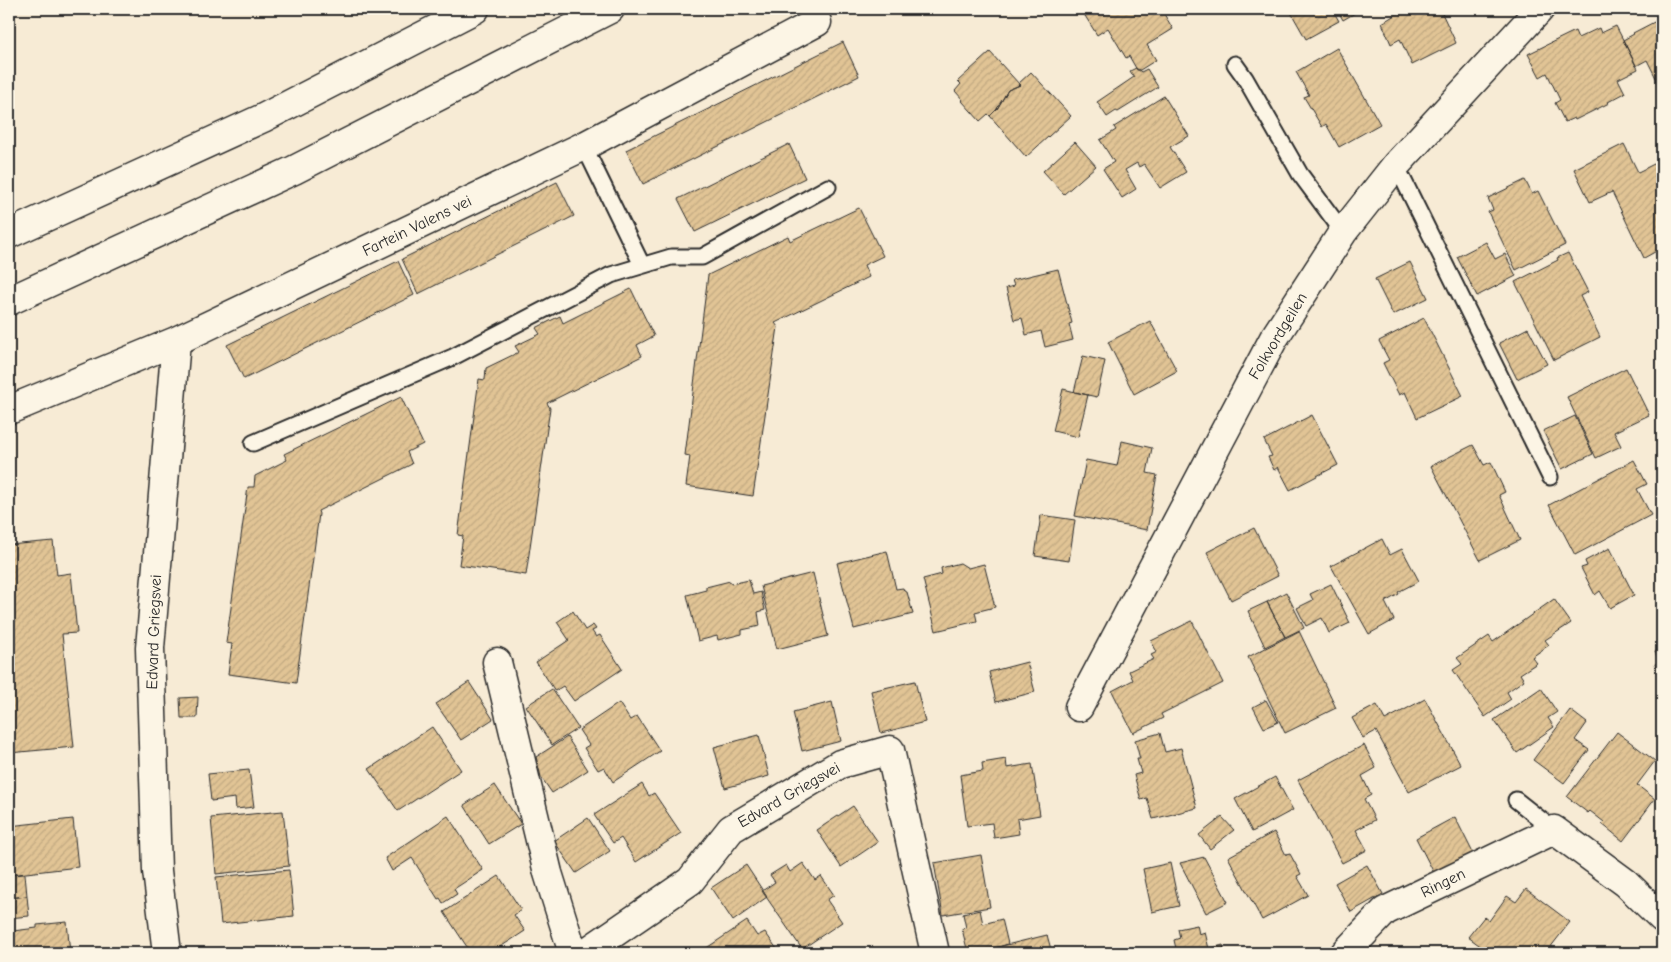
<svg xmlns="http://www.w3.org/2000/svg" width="1671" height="962" font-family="'Comic Neue',sans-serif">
<defs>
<pattern id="building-hatch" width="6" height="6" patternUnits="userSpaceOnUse" patternTransform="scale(1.25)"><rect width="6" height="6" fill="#e1c495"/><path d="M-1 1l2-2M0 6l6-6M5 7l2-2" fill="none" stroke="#c1a981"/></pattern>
</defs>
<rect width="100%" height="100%" fill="#f7ebd5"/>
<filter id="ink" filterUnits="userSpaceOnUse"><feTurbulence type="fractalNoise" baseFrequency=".02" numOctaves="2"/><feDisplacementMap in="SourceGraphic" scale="10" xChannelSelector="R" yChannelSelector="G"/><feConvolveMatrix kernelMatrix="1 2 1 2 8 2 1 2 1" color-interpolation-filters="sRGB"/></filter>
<g filter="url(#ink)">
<path fill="url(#building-hatch)" stroke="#2b2b2b" d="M 1086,9 L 1161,9 L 1173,29 L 1147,45 L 1156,60 L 1140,70 L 1137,70 L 1129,56 L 1126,58 L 1108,28 L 1097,35 L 1082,11 Z
M 1289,9 L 1332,9 L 1339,21 L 1306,39 Z
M 1337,9 L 1362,9 L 1343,20 Z
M 1396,9 L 1440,9 L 1456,43 L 1412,65 L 1400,39 L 1391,44 L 1382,23 L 1398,13 Z
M 1662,18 L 1662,75 L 1656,78 L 1647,60 L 1636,66 L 1623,40 L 1634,34 L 1633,33 Z
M 1616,26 L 1638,69 L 1618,79 L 1625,93 L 1608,102 L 1609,103 L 1575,120 L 1574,118 L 1565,122 L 1555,103 L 1560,100 L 1547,73 L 1540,77 L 1528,54 L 1575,31 L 1578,38 L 1599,28 L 1601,33 Z
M 843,42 L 859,76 L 643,184 L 626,150 Z
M 1337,48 L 1380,124 L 1339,147 L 1326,124 L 1322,127 L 1304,97 L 1309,95 L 1296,72 Z
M 990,52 L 1020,85 L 1008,90 L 997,109 L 990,116 L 988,114 L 980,121 L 962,101 L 963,100 L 955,91 L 961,84 L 958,81 Z
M 1136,68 L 1141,72 L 1147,69 L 1158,87 L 1118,112 L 1116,111 L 1107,117 L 1097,102 L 1134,77 L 1130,71 Z
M 1031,72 L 1071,116 L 1026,157 L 990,116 L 997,109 L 1008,90 L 1020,85 L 1018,84 Z
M 1164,96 L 1189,136 L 1170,147 L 1186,172 L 1160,188 L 1144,164 L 1139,167 L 1137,163 L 1125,170 L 1136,189 L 1122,198 L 1103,169 L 1114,162 L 1100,140 L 1116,130 L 1114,127 Z
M 1075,142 L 1096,166 L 1064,194 L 1043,171 Z
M 789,144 L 805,178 L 695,232 L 678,199 Z
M 1624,144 L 1638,172 L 1662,160 L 1662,248 L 1644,258 L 1612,192 L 1590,202 L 1574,169 Z
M 1525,180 L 1532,194 L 1538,191 L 1565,245 L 1516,270 L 1488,212 L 1493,210 L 1488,198 Z
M 557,182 L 574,216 L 418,294 L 402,259 Z
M 859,208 L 883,256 L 864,265 L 869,277 L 775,323 L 778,327 L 753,496 L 686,486 L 690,456 L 685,455 L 708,275 L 788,236 L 790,241 Z
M 1486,242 L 1495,259 L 1505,254 L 1516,276 L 1477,296 L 1457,257 Z
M 1568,253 L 1588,292 L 1580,296 L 1600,337 L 1554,360 L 1515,282 L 1558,260 L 1557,258 Z
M 398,261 L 414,295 L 244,379 L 227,345 Z
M 1410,262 L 1428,298 L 1393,315 L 1375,279 Z
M 1058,269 L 1072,323 L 1069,324 L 1073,340 L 1045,347 L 1041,331 L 1026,335 L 1022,318 L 1014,320 L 1006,288 L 1014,286 L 1012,280 Z
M 631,289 L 654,336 L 637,345 L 642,356 L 547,403 L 550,408 L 526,575 L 459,565 L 463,536 L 458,535 L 479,379 L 485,380 L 486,368 L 519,352 L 515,346 L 540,334 L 536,328 L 560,316 L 563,323 Z
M 1424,318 L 1463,396 L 1417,418 L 1405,392 L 1399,395 L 1383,363 L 1389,360 L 1379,341 Z
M 1150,321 L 1177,371 L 1134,394 L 1108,342 Z
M 1528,328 L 1547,364 L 1517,379 L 1499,343 Z
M 1083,356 L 1105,361 L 1097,397 L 1074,392 Z
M 1626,368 L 1649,415 L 1614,432 L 1621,446 L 1596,458 L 1567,397 Z
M 1063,389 L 1088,395 L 1078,437 L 1053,431 Z
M 401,397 L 423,444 L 407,452 L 412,464 L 318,511 L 319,514 L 296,683 L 228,674 L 232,644 L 226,643 L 248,487 L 254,487 L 255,476 L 287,460 L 284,454 Z
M 1312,415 L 1338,465 L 1290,490 L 1278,467 L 1274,470 L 1268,457 L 1272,456 L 1264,440 Z
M 1575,416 L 1593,454 L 1562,469 L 1543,431 Z
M 1122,441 L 1152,448 L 1147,473 L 1157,475 L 1147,530 L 1075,516 L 1086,460 L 1117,466 Z
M 1473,445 L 1484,465 L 1491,462 L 1505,492 L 1499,495 L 1520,540 L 1480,560 L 1431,466 Z
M 1634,460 L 1647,484 L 1637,489 L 1651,515 L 1575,555 L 1549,505 Z
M 1041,515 L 1075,520 L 1069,561 L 1035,556 Z
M 1254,528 L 1278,576 L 1231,600 L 1207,552 Z
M 1382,539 L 1390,555 L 1402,549 L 1419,581 L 1398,592 L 1399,594 L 1385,602 L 1394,620 L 1369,634 L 1331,566 Z
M 53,541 L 57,575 L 71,573 L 77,633 L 62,634 L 74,747 L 9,753 L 9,545 Z
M 1610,548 L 1634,595 L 1610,608 L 1600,591 L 1595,595 L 1581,568 L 1587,566 L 1585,561 Z
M 887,551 L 896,589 L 903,588 L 904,591 L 907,592 L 913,614 L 854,629 L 837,563 Z
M 960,563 L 968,568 L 984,564 L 995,607 L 975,612 L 977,621 L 936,631 L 923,579 L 942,574 L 941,568 Z
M 813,573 L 828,636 L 777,649 L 761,586 Z
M 749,580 L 753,594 L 761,592 L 765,610 L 758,612 L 760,626 L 742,630 L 742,634 L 718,640 L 717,636 L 698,641 L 687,595 L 706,590 L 706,587 L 730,581 L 731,584 Z
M 1331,584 L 1350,623 L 1329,633 L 1322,618 L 1306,626 L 1297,608 L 1313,600 L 1310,594 Z
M 1286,592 L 1304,628 L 1285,637 L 1267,602 Z
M 1554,599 L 1571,623 L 1545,640 L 1549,645 L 1532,657 L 1537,663 L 1520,674 L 1524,680 L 1507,692 L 1511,699 L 1485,717 L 1453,670 L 1462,664 L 1457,658 L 1489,636 L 1493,642 Z
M 1267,602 L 1285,637 L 1265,647 L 1248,611 Z
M 573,611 L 585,630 L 593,625 L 596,629 L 592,631 L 596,637 L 600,635 L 622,669 L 574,701 L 563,686 L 555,691 L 536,662 L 569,640 L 557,622 Z
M 1192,621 L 1223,683 L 1161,714 L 1163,718 L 1133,733 L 1112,691 L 1133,680 L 1129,671 L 1154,659 L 1151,655 L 1157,652 L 1151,641 Z
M 1299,631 L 1336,708 L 1285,733 L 1248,657 Z
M 1662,648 L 1662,680 L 1655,664 L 1660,662 L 1655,652 Z
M 1027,662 L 1035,692 L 996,702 L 989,672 Z
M 915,681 L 925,722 L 881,733 L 871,691 Z
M 469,682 L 493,719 L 461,740 L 436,704 Z
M 1541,688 L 1557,712 L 1548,718 L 1554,727 L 1517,753 L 1494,720 Z
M 552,689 L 578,728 L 552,745 L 526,706 Z
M 198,697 L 197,718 L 181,718 L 180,698 Z
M 1425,699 L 1461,765 L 1409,792 L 1376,731 L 1363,738 L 1352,718 L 1377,705 L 1385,720 Z
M 1266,700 L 1278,722 L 1264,728 L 1253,707 Z
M 832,702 L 841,741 L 802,751 L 793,712 Z
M 619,703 L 630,720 L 637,716 L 660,751 L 613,782 L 604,767 L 598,770 L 584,748 L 589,745 L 579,730 Z
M 1570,710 L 1587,723 L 1575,740 L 1589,750 L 1564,783 L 1533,760 Z
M 432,727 L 461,770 L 398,811 L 369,769 Z
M 1617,732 L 1655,761 L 1637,785 L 1655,799 L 1623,841 L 1602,824 L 1604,822 L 1590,811 L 1588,813 L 1567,797 Z
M 1160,733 L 1165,752 L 1181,748 L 1197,808 L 1153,819 L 1147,798 L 1141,800 L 1134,775 L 1141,773 L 1137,759 L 1140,759 L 1135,740 Z
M 759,735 L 769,776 L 725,788 L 714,747 Z
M 567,737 L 588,770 L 552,793 L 541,777 L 536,757 Z
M 1364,745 L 1376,768 L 1362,776 L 1371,795 L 1364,799 L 1375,820 L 1356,830 L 1367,850 L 1342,863 L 1298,780 Z
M 1006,759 L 1007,768 L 1032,764 L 1040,815 L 1017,819 L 1019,834 L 994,838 L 992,823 L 967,826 L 960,775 L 983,771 L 982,763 Z
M 249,770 L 254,807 L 236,809 L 235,798 L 211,801 L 208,774 Z
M 1275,777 L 1293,810 L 1252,832 L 1235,799 Z
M 642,784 L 649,796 L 654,793 L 681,833 L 636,862 L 621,838 L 613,843 L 594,815 Z
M 495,785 L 521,824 L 489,844 L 464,805 Z
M 853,806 L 878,842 L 841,867 L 817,830 Z
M 283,811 L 289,866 L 216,874 L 211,818 Z
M 448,816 L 483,870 L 454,889 L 457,894 L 443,903 L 440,898 L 438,899 L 412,858 L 392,871 L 385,858 Z
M 1222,817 L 1234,830 L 1210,849 L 1199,835 Z
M 1455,817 L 1473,853 L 1434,873 L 1416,838 Z
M 588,818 L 610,851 L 576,873 L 554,841 Z
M 73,819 L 78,867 L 9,875 L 9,826 Z
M 1274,832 L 1286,855 L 1290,854 L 1301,874 L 1297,876 L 1308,895 L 1262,920 L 1228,857 Z
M 981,855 L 990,907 L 943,915 L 934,863 Z
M 1204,857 L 1228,902 L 1206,913 L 1180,863 Z
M 803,863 L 815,880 L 821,876 L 834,895 L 827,900 L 842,922 L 802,949 L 762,891 L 775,882 L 770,875 L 786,865 L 790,872 Z
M 1170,863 L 1179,906 L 1152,912 L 1143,869 Z
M 746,865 L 767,897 L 733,921 L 711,888 Z
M 1367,865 L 1383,894 L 1351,912 L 1335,883 Z
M 289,870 L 294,916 L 221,924 L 216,877 Z
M 25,874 L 27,896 L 9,898 L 9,875 Z
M 499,876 L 521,910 L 514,915 L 525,931 L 491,953 L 471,953 L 444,912 Z
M 1526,889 L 1570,922 L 1546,953 L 1490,953 L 1468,937 L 1484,917 L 1489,921 L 1507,896 L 1516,902 Z
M 27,896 L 29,916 L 9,918 L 9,898 Z
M 980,910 L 983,924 L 1002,919 L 1008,944 L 979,953 L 968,953 L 962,929 L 966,928 L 963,914 Z
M 747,921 L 757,936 L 765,932 L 779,952 L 703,953 L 702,951 Z
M 67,922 L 70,953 L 9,953 L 9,928 L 13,928 L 13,931 L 37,928 L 37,925 Z
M 1197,925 L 1199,934 L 1205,932 L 1209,949 L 1223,945 L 1225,953 L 1177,953 L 1174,940 L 1180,938 L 1178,929 Z
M 1047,935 L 1052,953 L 982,953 L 982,951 Z"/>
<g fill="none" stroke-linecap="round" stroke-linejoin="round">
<g stroke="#2b2b2b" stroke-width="19">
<path id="lane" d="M 1235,64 L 1245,78 L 1300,174 L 1343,232
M 584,146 L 642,265
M 1396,165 L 1550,477
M 253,443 L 453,357 L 611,275 L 671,257 L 702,257 L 828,187
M 1516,800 L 1554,830"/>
</g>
<g stroke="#2b2b2b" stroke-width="31">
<path id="street" d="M 9,410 L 176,341 L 584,146 L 817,22
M 497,662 L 548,873 L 573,953
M 1079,707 L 1274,338 L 1343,232 L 1396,165 L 1540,9
M 167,953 L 157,871 L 150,648 L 176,341
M 585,953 L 690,881 L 731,829 L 840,764 L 890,750 L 935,953
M 1345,953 L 1385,911 L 1554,830 L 1626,883 L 1662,918"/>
</g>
<g stroke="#2b2b2b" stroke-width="31">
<path id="highway" d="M 9,234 L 263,118 L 475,9
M 9,301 L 294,170 L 610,9"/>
</g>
<use href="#lane" stroke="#fcf5e5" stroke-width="15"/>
<use href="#street" stroke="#fcf5e5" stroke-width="28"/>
<use href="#highway" stroke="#fcf5e5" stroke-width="28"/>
</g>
</g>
<g text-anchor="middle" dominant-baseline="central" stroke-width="5" stroke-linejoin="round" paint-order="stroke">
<g font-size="16" fill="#2b2b2b" stroke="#fcf5e5">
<text transform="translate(417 226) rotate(-26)">Fartein Valens vei</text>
<text transform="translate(1278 336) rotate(-59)">Folkvordgeilen</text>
<text transform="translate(154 632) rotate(-88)">Edvard Griegsvei</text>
<text transform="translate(789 795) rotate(-30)">Edvard Griegsvei</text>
<text transform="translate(1443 883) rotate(-26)">Ringen</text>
</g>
</g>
<rect width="1671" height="962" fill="none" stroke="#fcf5e5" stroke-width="30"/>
<rect x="15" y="15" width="1641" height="932" fill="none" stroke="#2b2b2b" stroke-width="2" filter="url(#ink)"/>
</svg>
